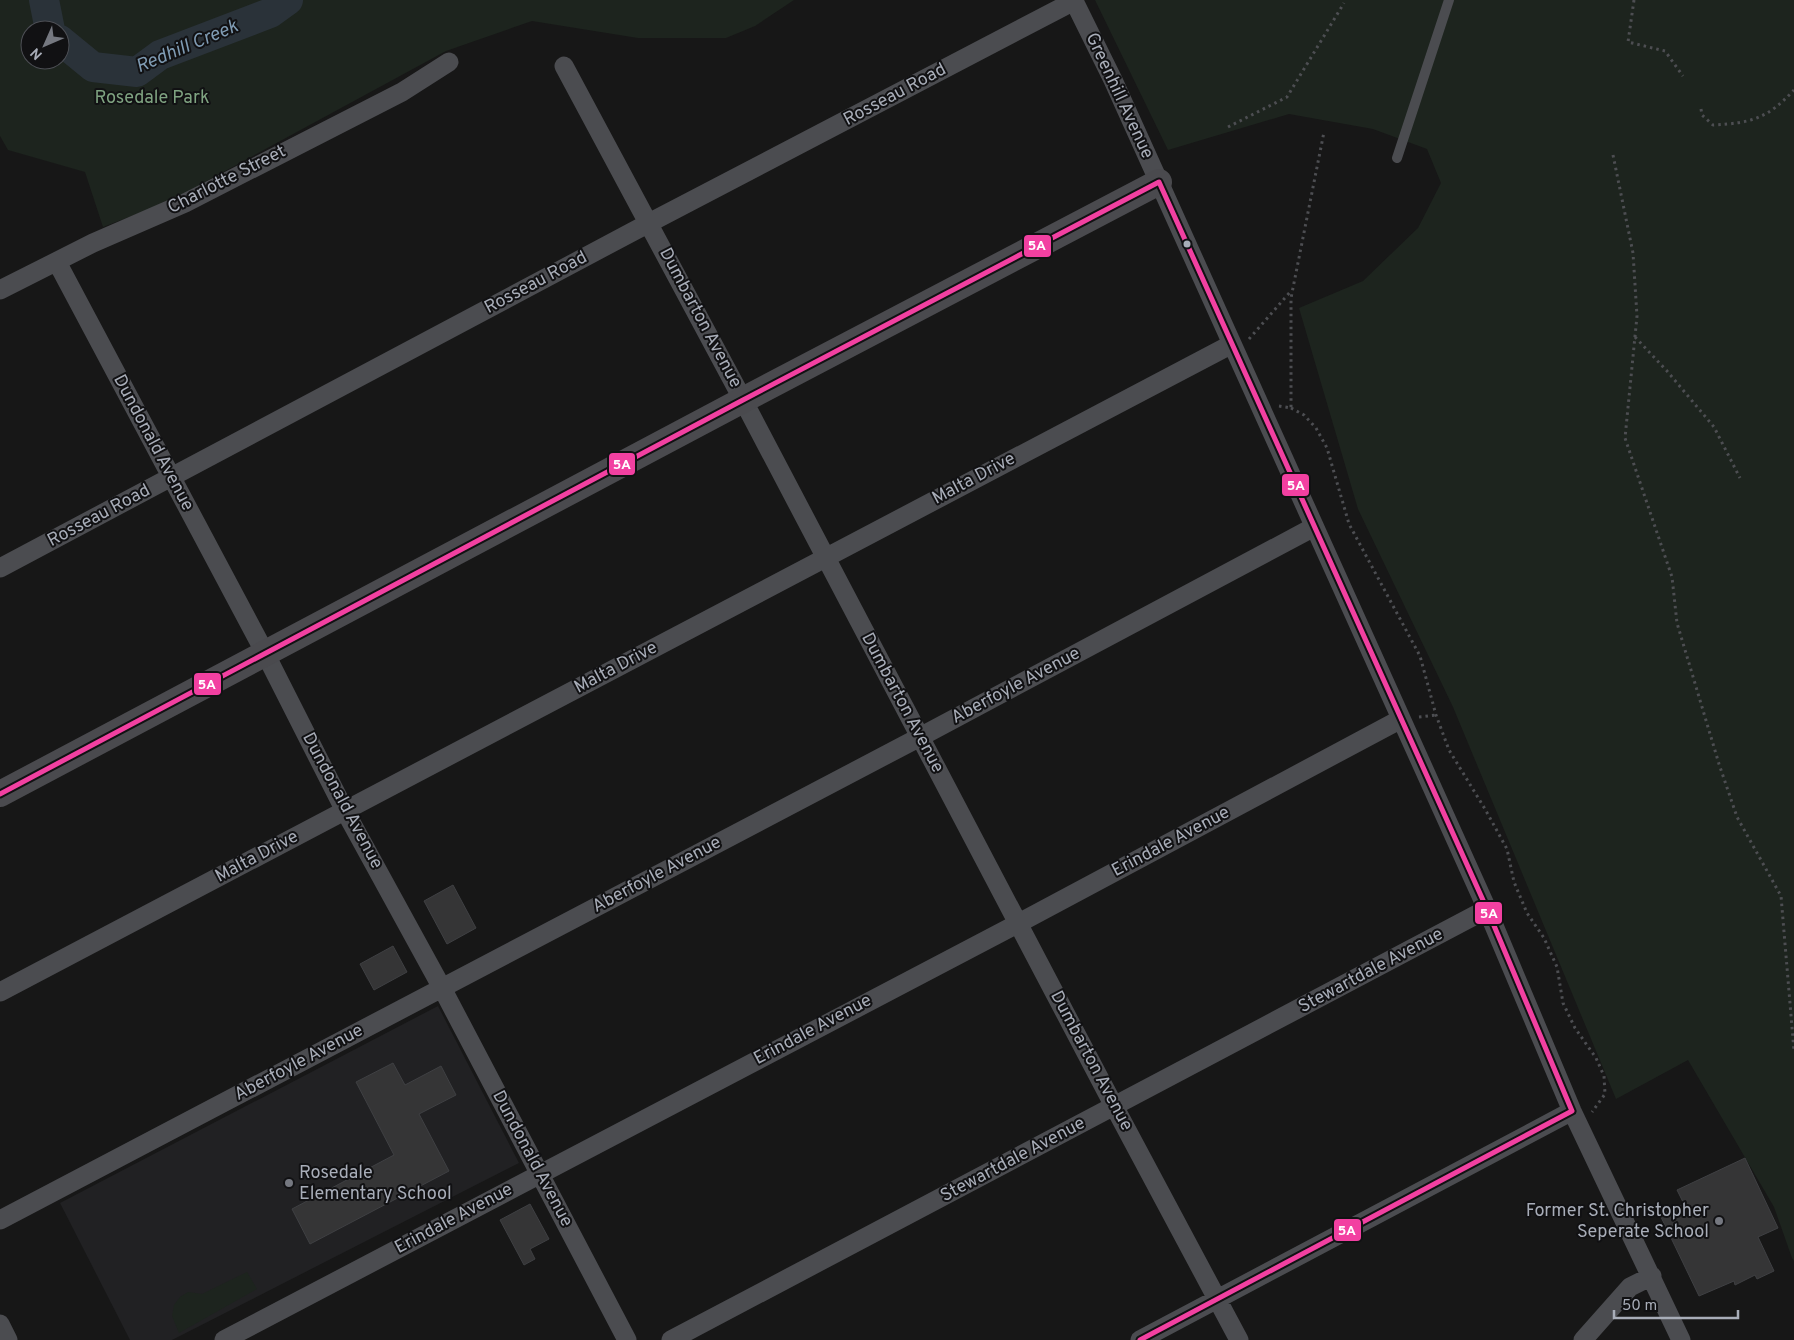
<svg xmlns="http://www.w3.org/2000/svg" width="1794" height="1340" font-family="Overpass,sans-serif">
<rect width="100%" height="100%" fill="#171717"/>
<path fill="#212123" d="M 438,1006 L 519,1163 L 172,1340 L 130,1340 L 60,1203 Z"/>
<path fill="#1d241e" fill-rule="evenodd" d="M 0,0 L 794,0 L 755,26 L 726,38 L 638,38 L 532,21 L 446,51 L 168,202 L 103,227 L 85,172 L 8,150 L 0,136 ZM 30,30 L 60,30 L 60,60 L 30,60 Z
M 1095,0 L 1794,0 L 1794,1261 L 1792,1258 L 1774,1207 L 1688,1060 L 1616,1099 L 1453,707 L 1358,509 L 1299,308 L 1363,281 L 1418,228 L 1441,183 L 1427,149 L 1373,129 L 1289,114 L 1168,150 Z
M 247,1272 L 257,1289 L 179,1333 L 172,1316 L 174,1305 L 180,1297 L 188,1292 L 202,1294 Z"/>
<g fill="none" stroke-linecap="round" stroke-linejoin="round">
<path stroke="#2a3239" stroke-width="30" d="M 44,0 L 50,30
M 60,40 L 93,67 L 137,72 L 160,55 L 270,13 L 288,0"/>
</g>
<path fill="#353536" stroke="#3f4043" d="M 453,885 L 476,928 L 447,944 L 424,901 Z
M 393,946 L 407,972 L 374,990 L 360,964 Z
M 393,1063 L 405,1085 L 441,1066 L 456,1095 L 419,1114 L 449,1171 L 310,1244 L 292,1209 L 394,1155 L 356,1082 Z
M 1745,1158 L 1778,1228 L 1758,1237 L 1774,1271 L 1757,1279 L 1755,1275 L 1735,1285 L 1734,1281 L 1699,1296 L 1660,1215 L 1684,1204 L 1677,1190 Z
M 530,1204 L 549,1239 L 530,1249 L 535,1259 L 524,1265 L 500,1220 Z"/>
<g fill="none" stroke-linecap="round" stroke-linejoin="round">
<path stroke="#4d4e52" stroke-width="3" stroke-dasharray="2.5 4" stroke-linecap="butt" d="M 1634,0 L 1628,42 L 1665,51 L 1683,76
M 1701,109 L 1702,115 L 1713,125 C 1751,123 1767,119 1794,90
M 1228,127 L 1287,97 L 1344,3
M 1613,155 L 1633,253 L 1637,316 L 1625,438 L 1672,577 L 1677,623 L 1719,764 L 1737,817 L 1781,896 L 1794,1051
M 1635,337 L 1667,371 L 1714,427 L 1740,478
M 1249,339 L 1291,291
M 1279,406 L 1291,408 L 1291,298 L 1324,132
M 1291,408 L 1304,415 L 1316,428 L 1327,448 L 1349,524 L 1420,656 L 1436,715 L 1449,750 L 1485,809 L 1507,849 L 1514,882 L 1527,913 L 1544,938 L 1557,967 L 1563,1003 L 1575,1028 L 1596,1058 L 1604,1076 L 1605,1094 L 1592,1112
M 1419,717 L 1436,715"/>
<path stroke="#4b4c50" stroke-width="10" d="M 1397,158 L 1449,0"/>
<path stroke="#4b4c50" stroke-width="19" d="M 564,66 L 743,400 L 1114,1106 L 1239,1340
M 57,262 L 265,653 L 345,811 L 442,988 L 627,1340
M 0,290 L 93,243 L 185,203 L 402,92 L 449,62
M 0,568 L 649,223 L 1074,1 L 1113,80 L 1487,909 L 1572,1111 L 1681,1340
M 0,992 L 1232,344
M 0,1220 L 920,737 L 1314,527
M 0,1324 L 8,1340
M 224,1340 L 1019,923 L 1401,719
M 671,1340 L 1487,909
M 1140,1340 L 1572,1111
M 1583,1340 L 1630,1287 L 1652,1276"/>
<path stroke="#4a4a4e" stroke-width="26" d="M 0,794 L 743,400 L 1159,182"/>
<g stroke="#111113" stroke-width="9">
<path id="bus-1" d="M 0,794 L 743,400 L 1159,182 L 1487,909 L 1572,1111 L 1140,1340"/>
</g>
<use href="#bus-1" stroke="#f240a1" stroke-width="5"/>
</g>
<circle fill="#a8adb8" stroke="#111113" stroke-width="2" cx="1187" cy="244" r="4.5"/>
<g fill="#757880" stroke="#111113" stroke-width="2">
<circle cx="289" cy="1183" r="5"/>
<circle cx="1719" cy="1221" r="5"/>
</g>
<g text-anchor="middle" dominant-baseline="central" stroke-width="4" stroke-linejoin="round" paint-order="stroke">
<g font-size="18" fill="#a8adb8" stroke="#111113">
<text transform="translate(895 95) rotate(-28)">Rosseau Road</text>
<text transform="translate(1119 96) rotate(65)">Greenhill Avenue</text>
<text transform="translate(227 180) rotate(-27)">Charlotte Street</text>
<text transform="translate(536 283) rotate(-28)">Rosseau Road</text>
<text transform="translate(700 318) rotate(62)">Dumbarton Avenue</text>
<text transform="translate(153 443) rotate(62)">Dundonald Avenue</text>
<text transform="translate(974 479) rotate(-28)">Malta Drive</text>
<text transform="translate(99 516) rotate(-28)">Rosseau Road</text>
<text transform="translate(616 668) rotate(-28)">Malta Drive</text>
<text transform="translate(1016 686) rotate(-28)">Aberfoyle Avenue</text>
<text transform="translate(902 703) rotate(62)">Dumbarton Avenue</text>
<text transform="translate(342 801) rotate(62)">Dundonald Avenue</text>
<text transform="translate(1171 842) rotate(-28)">Erindale Avenue</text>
<text transform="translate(257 857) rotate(-28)">Malta Drive</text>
<text transform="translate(657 875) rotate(-28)">Aberfoyle Avenue</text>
<text transform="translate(1371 971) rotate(-28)">Stewartdale Avenue</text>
<text transform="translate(813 1030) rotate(-28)">Erindale Avenue</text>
<text transform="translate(1091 1061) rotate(62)">Dumbarton Avenue</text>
<text transform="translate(299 1063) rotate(-28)">Aberfoyle Avenue</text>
<text transform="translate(532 1159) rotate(62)">Dundonald Avenue</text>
<text transform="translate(1013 1160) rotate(-28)">Stewartdale Avenue</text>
<text transform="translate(454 1219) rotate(-28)">Erindale Avenue</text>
</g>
<g font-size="18" fill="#7fa381" stroke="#111113">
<text x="152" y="98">Rosedale Park</text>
</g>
<g font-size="18" fill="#a8adb8" stroke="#111113" text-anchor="start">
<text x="299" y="1173">Rosedale<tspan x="299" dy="21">Elementary School</tspan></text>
<text x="1709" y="1211" text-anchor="end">Former St. Christopher<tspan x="1709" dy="21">Seperate School</tspan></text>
</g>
<g font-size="19" font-style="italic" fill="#7f9bb3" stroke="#111113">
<text transform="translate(187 47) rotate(-23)">Redhill Creek</text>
</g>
</g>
<g stroke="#111113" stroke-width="2">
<rect x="1023" y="234" width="29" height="24" rx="5" fill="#f240a1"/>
<rect x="608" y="452" width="28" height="24" rx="5" fill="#f240a1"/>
<rect x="1281" y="473" width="29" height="24" rx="5" fill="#f240a1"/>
<rect x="193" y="672" width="29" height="24" rx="5" fill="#f240a1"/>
<rect x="1474" y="901" width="29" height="24" rx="5" fill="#f240a1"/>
<rect x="1333" y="1218" width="29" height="24" rx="5" fill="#f240a1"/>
</g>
<g font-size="14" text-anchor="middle" font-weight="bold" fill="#fff">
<text x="1037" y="250">5A</text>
<text x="622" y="469">5A</text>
<text x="1296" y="490">5A</text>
<text x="207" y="689">5A</text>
<text x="1489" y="918">5A</text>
<text x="1347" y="1235">5A</text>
</g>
<g transform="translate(45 45) rotate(225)"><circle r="24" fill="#111113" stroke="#4d4f55"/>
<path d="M0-4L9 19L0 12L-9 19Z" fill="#757880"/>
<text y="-8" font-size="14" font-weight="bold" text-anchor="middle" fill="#a8adb8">N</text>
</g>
<path d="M1614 1310v8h124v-8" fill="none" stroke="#a8adb8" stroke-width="2.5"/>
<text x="1622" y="1310" font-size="15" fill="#a8adb8" stroke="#111113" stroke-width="4" paint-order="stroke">50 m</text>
</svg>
